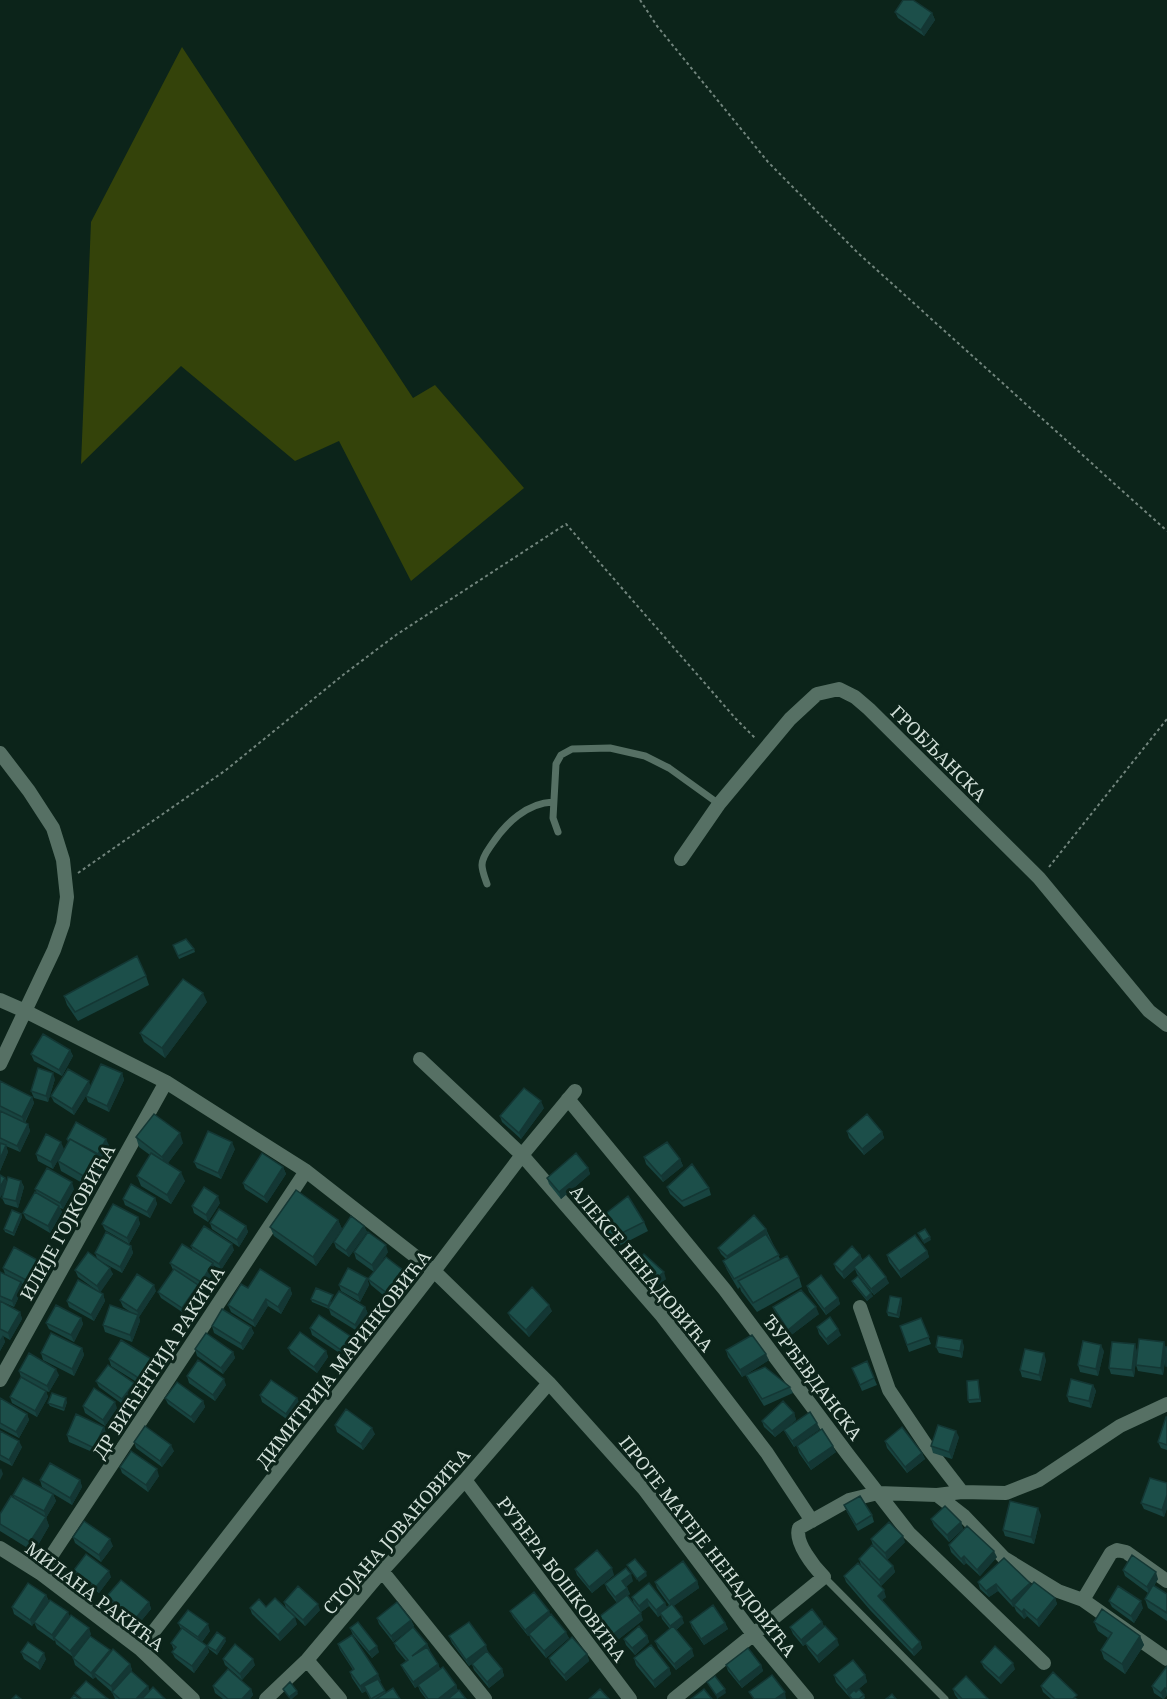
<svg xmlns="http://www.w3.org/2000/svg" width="1167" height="1699" font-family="'Noto Serif',serif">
<rect width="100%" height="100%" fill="#0c241a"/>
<path fill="#34430a" d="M 182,47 L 413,398 L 435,385 L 524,488 L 411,581 L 339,441 L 295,461 L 181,366 L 81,464 L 91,222 Z"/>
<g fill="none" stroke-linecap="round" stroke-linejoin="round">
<path stroke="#72857d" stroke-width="2" stroke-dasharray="3 3" stroke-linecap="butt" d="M 640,0 L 657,26 L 768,162 L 858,253 L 1167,531
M 1049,867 L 1167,719
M 78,873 L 226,770 L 343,675 L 396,635 L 566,524 L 736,719 L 755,738"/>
<path stroke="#567064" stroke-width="7" d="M 558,832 L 553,818 L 556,764 L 561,755 L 572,749 L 610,748 L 645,756 L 669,768 L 719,804
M 487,884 C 485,878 482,871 482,865 C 482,857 488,850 492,844 C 506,823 527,803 553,802
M 824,1577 L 945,1699"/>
<path stroke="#567064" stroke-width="14" d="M 0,753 L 29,791 L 53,828 L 63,860 L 67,897 L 63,924 L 54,950 L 0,1064
M 681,859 L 719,804 L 790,719 L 817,694 L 839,689 L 855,697 L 869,709 L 1039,878 L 1149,1011 L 1167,1025
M 0,1000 L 25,1011 L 166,1082 L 306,1171 L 434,1271 L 549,1383 L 644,1489 L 753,1634 L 807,1699
M 420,1059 L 522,1155 L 662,1316 L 767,1453 L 812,1521
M 568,1099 L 725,1290 L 849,1456 L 909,1533 L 1044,1663
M 860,1307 L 889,1390 L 928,1448 L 962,1492
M 0,1380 L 166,1082
M 465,1480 L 630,1699
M 937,1495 L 964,1516 L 1004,1558 L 1058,1591 L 1083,1600 L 1167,1659
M 0,1548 L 40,1573 L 140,1649 L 193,1699
M 382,1571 L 485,1699
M 40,1573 L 306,1171
M 1083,1600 L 1111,1553 L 1117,1550 L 1126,1552 L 1167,1581
M 140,1649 L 434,1271 L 522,1155 L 575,1091
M 307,1660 L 340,1699
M 266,1699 L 307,1660 L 382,1571 L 465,1480 L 549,1383
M 674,1699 L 824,1577 C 814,1567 794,1542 799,1528 L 849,1500 L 878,1493 L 937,1495 L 962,1492 L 1006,1493 L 1039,1480 L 1120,1426 L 1167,1404"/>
</g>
<path fill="#184440" d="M 895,12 L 932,13 L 935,20 L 924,36 L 898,18 Z
M 173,945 L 194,949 L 195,952 L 179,959 Z
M 146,976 L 149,985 L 78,1021 L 67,1005 L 64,996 Z
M 207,1002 L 165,1058 L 144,1042 L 140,1033 Z
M 70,1050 L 73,1056 L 62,1076 L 34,1061 L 31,1054 Z
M 122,1073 L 124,1080 L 109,1112 L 88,1102 L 86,1096 L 74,1115 L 54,1102 L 51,1096 L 91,1086 Z
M 55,1079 L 48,1102 L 34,1098 L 31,1091 Z
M 0,1081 L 32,1097 L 34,1103 L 25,1123 L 28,1124 L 30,1131 L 20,1152 L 6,1146 L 8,1152 L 0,1171 Z
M 544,1108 L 521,1139 L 502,1122 L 500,1116 Z
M 847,1131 L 882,1132 L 884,1138 L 864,1155 L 849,1138 Z
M 136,1137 L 183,1143 L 168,1163 L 185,1181 L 171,1204 L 141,1186 L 137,1176 L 150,1155 L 139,1147 Z
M 67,1139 L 109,1145 L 102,1157 L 106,1166 L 93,1189 L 61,1171 L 58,1161 L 68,1142 Z
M 64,1149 L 53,1169 L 38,1161 L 36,1154 Z
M 235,1149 L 221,1179 L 197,1168 L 194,1162 Z
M 644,1157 L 680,1159 L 683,1166 L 663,1182 L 646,1164 Z
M 283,1167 L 286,1174 L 267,1203 L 245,1189 L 243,1183 Z
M 588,1168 L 590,1174 L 561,1199 L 549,1184 L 547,1178 Z
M 5,1178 L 7,1183 L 21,1181 L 24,1187 L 18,1208 L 5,1204 L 2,1198 L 5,1189 L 0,1198 Z
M 667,1187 L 709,1188 L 711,1195 L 684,1207 L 670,1194 Z
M 35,1189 L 74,1189 L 63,1209 L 60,1208 L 62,1212 L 50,1233 L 26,1219 L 23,1213 L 37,1193 Z
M 155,1198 L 157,1204 L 150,1218 L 125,1205 L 123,1199 Z
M 220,1203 L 208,1222 L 194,1213 L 192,1206 Z
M 21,1214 L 22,1217 L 14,1236 L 5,1232 L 4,1229 Z
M 138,1217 L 140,1224 L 129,1244 L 105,1230 L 102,1224 Z
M 600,1218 L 644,1222 L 648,1231 L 615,1248 L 603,1227 Z
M 338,1220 L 342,1229 L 316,1266 L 274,1236 L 270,1227 Z
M 210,1223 L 246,1226 L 248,1232 L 239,1247 L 212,1229 Z
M 364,1226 L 367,1232 L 349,1257 L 336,1248 L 334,1242 Z
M 766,1229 L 780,1259 L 799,1277 L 802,1287 L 757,1312 L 741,1291 L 740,1287 L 738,1289 L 727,1270 L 723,1261 L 726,1259 L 721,1254 L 718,1248 Z
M 131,1246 L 133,1253 L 122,1273 L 102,1262 L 113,1274 L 100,1292 L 103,1294 L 105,1301 L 94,1321 L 69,1307 L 67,1301 L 99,1292 L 78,1277 L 75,1270 L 97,1258 L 95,1253 Z
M 191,1246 L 234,1250 L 221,1270 L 213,1265 L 215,1269 L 204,1288 L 198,1285 L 200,1291 L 185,1314 L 161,1298 L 158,1292 L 173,1270 L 170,1263 L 193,1251 Z
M 927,1251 L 929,1257 L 901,1278 L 889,1262 L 887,1255 Z
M 354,1252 L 388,1252 L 374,1272 L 404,1271 L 406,1277 L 389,1300 L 371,1285 L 368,1279 L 374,1272 L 356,1259 Z
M 860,1255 L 863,1261 L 889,1283 L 874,1295 L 857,1274 L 855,1269 L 844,1279 L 836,1270 L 834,1264 Z
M 39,1261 L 42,1267 L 30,1288 L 21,1283 L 23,1288 L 14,1307 L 0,1301 L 20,1312 L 22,1319 L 10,1340 L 3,1336 L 5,1342 L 0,1351 L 0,1272 L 15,1279 L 5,1274 L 3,1268 Z
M 631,1265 L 666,1279 L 651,1290 L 633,1272 Z
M 367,1278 L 369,1285 L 360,1302 L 341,1291 L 339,1285 Z
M 852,1281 L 873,1296 L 867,1301 L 853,1284 Z
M 807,1286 L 838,1298 L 840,1304 L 826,1315 L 809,1292 Z
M 248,1288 L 290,1288 L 292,1294 L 281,1314 L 268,1306 L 255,1327 L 231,1312 L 228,1305 Z
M 156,1291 L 139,1317 L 140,1321 L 132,1342 L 105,1332 L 103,1325 L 132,1313 L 123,1307 L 120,1300 Z
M 901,1298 L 902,1301 L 899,1318 L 888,1316 L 887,1312 Z
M 311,1299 L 365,1307 L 368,1314 L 357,1331 L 331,1315 L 329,1309 L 312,1302 Z
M 773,1307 L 819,1314 L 790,1336 L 775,1313 Z
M 552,1311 L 529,1337 L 511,1319 L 508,1313 Z
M 81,1318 L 83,1324 L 74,1342 L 49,1329 L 46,1323 Z
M 921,1318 L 931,1344 L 909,1352 L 900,1326 Z
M 212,1326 L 251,1327 L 254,1333 L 243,1350 L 214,1333 Z
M 817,1327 L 841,1335 L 828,1345 L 819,1334 Z
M 310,1328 L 353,1342 L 344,1356 L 312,1335 Z
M 964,1346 L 962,1358 L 939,1353 L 936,1347 Z
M 1166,1347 L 1167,1347 L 1167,1368 L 1166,1355 L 1163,1375 L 1138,1371 L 1136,1365 Z
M 82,1348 L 84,1355 L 74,1376 L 43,1360 L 41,1353 Z
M 288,1348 L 326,1351 L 328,1357 L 317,1373 L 291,1354 Z
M 195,1349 L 233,1352 L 235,1358 L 223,1374 L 197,1356 Z
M 726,1350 L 769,1360 L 742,1377 L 728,1357 Z
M 1104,1351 L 1098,1376 L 1080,1372 L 1078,1365 Z
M 1137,1351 L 1134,1377 L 1111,1374 L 1109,1368 Z
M 109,1359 L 153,1360 L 155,1366 L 143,1386 L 111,1366 Z
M 1046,1360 L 1041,1381 L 1022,1377 L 1020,1370 Z
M 852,1368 L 874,1378 L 877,1385 L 862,1391 Z
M 19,1371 L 59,1375 L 49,1392 L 46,1391 L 48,1397 L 37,1417 L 12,1403 L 10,1397 L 21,1377 Z
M 746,1375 L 790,1387 L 793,1393 L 764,1406 L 749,1382 Z
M 187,1376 L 226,1385 L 215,1401 L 189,1383 Z
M 978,1380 L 981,1402 L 969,1403 L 968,1400 Z
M 96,1381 L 134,1383 L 136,1390 L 125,1406 L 99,1387 Z
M 1093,1385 L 1096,1391 L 1091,1408 L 1069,1402 L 1067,1396 Z
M 260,1395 L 297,1398 L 300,1405 L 288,1420 L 262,1402 Z
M 0,1398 L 27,1414 L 29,1420 L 19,1438 L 0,1428 Z
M 165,1398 L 203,1401 L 205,1407 L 194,1423 L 168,1404 Z
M 67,1402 L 64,1411 L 50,1406 L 48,1403 Z
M 83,1406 L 117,1408 L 105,1426 L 85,1413 Z
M 794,1413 L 796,1420 L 775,1437 L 764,1427 L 762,1421 Z
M 1167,1417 L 1167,1450 L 1161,1448 L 1158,1442 Z
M 335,1425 L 375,1434 L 363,1450 L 337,1432 Z
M 104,1427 L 106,1433 L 97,1454 L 69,1442 L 67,1435 Z
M 820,1429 L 794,1447 L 787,1436 L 784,1430 Z
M 0,1431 L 22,1447 L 12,1466 L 0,1460 Z
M 959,1437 L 952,1459 L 933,1453 L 931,1446 Z
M 885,1441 L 922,1453 L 925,1459 L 907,1473 L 887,1448 Z
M 134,1442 L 174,1451 L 162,1467 L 136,1448 Z
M 797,1446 L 836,1452 L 811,1470 L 799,1453 Z
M 120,1467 L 159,1476 L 148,1492 L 122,1473 Z
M 40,1480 L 80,1480 L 82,1487 L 72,1505 L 42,1487 Z
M 1167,1483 L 1167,1508 L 1164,1517 L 1144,1509 L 1141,1503 Z
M 53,1494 L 56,1501 L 46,1518 L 49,1526 L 34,1552 L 0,1531 L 0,1514 L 14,1497 L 13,1495 Z
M 844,1505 L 872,1515 L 874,1522 L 858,1531 L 847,1512 Z
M 1041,1515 L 1034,1544 L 1005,1536 L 1003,1530 Z
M 931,1519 L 961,1522 L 963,1529 L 949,1542 L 934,1526 Z
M 73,1537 L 113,1546 L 101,1562 L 75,1543 Z
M 871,1539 L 905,1542 L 887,1560 L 873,1546 Z
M 949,1545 L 997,1557 L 980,1576 L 966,1563 L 964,1565 L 951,1552 Z
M 859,1559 L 893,1566 L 895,1572 L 881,1586 L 861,1566 Z
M 575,1569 L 614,1575 L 592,1593 L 577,1575 Z
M 74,1570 L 111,1577 L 99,1593 L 76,1576 Z
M 1123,1570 L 1158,1579 L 1154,1586 L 1167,1594 L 1167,1621 L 1148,1608 L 1145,1599 L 1148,1593 L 1125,1576 Z
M 844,1576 L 886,1597 L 882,1600 L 920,1642 L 922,1648 L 914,1656 L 870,1610 L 846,1582 Z
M 633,1581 L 626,1586 L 630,1594 L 627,1596 L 643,1620 L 615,1642 L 601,1624 L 599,1617 L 617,1603 L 607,1590 L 605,1584 Z
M 697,1581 L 699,1588 L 673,1606 L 684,1623 L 676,1630 L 694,1656 L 676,1670 L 658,1648 L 655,1641 L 670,1629 L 662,1619 L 661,1615 L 658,1617 L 649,1606 L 641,1612 L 634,1604 L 632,1597 L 649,1583 L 667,1607 L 669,1605 L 657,1588 L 655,1582 Z
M 978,1582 L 1031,1586 L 1055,1598 L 1057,1604 L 1039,1627 L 1027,1616 L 1024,1619 L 1016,1611 L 1014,1606 L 1013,1607 L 998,1591 L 989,1597 L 980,1589 Z
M 46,1595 L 49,1601 L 32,1626 L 14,1614 L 12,1607 Z
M 107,1596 L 149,1602 L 151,1609 L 137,1626 L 110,1603 Z
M 1109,1601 L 1143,1608 L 1134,1623 L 1112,1607 Z
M 284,1602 L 320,1610 L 305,1626 L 286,1608 Z
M 266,1607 L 297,1624 L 280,1641 L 252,1614 L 250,1608 Z
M 510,1611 L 549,1611 L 550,1615 L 569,1638 L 546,1658 L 531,1640 L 529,1635 L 528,1636 L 513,1617 Z
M 70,1617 L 91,1634 L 73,1657 L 56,1644 L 55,1640 L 54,1641 L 37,1629 L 34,1622 Z
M 377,1618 L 411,1620 L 414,1626 L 393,1642 L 379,1624 Z
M 690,1622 L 725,1623 L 728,1629 L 704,1645 L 692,1628 Z
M 822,1622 L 824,1627 L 839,1645 L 819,1663 L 808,1649 L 806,1644 L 803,1646 L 793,1634 L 790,1627 Z
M 1094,1622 L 1140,1636 L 1144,1645 L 1125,1674 L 1104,1659 L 1101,1650 L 1108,1638 L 1098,1631 Z
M 178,1623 L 210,1631 L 202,1642 L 207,1646 L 209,1652 L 194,1673 L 175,1658 L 172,1652 L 174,1650 L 171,1643 L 181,1629 Z
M 350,1628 L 379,1652 L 372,1658 L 353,1635 Z
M 449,1636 L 488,1652 L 502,1669 L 504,1676 L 489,1688 L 474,1670 L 472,1664 L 474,1662 L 469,1666 L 452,1643 Z
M 647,1636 L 649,1642 L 635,1655 L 626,1645 L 624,1639 Z
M 226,1641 L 217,1655 L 209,1649 L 207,1646 Z
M 394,1643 L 427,1644 L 430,1650 L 429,1651 L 438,1664 L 440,1669 L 456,1685 L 458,1691 L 466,1699 L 426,1699 L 420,1691 L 418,1686 L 415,1688 L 404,1671 L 401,1665 L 406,1661 L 396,1649 Z
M 338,1644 L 381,1681 L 379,1681 L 386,1693 L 400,1699 L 370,1699 L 366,1691 L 362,1693 L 352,1678 L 350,1672 L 353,1670 L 340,1650 Z
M 21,1652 L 46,1659 L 40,1670 L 24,1659 Z
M 111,1653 L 130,1664 L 132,1670 L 131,1671 L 148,1686 L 149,1691 L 165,1699 L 115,1699 L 112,1692 L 97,1679 L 96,1677 L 93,1679 L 75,1665 L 73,1658 Z
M 587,1654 L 589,1661 L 566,1681 L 551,1664 L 549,1658 Z
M 634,1658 L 669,1668 L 671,1674 L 655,1688 L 636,1665 Z
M 223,1659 L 255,1665 L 242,1680 L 225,1665 Z
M 981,1662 L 1015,1669 L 1001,1684 L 984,1668 Z
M 726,1665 L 761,1665 L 763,1671 L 742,1688 L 728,1671 Z
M 1167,1666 L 1167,1695 L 1164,1699 L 1163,1699 L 1154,1693 L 1152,1686 Z
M 834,1675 L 865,1675 L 867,1682 L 856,1691 L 864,1695 L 865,1698 L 863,1699 L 851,1699 L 836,1682 Z
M 213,1686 L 251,1689 L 253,1695 L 250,1699 L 223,1699 L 215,1693 Z
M 1041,1686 L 1078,1699 L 1051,1699 L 1043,1692 Z
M 953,1689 L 988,1699 L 958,1699 L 955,1695 Z"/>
<path fill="#143734" d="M 932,13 L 935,20 L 924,36 L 921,30 Z
M 203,993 L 207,1002 L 165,1058 L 162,1048 Z
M 70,1050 L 73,1056 L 62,1076 L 59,1070 Z
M 53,1073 L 55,1079 L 48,1102 L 46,1096 Z
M 122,1073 L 124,1080 L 109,1112 L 107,1106 Z
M 89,1081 L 91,1088 L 74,1115 L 72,1109 Z
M 32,1097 L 34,1103 L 24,1123 L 22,1117 Z
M 541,1101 L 544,1108 L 521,1139 L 519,1133 Z
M 28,1124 L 30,1131 L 20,1152 L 17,1146 Z
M 882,1132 L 884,1138 L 864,1155 L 862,1149 Z
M 180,1133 L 183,1143 L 165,1167 L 162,1157 Z
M 106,1139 L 109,1145 L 99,1162 L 97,1156 Z
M 61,1142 L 64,1149 L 53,1169 L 51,1162 Z
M 232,1142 L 235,1149 L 221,1179 L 218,1173 Z
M 6,1145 L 8,1152 L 0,1171 L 0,1159 Z
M 102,1157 L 106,1166 L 93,1189 L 90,1180 Z
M 680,1159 L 683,1166 L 663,1182 L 661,1176 Z
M 283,1167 L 286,1174 L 267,1203 L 264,1197 Z
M 588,1168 L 590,1174 L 561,1199 L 559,1192 Z
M 181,1172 L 185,1181 L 171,1204 L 167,1195 Z
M 5,1178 L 7,1185 L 0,1198 L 0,1187 Z
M 21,1181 L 24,1187 L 18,1208 L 16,1201 Z
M 72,1182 L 74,1189 L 63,1209 L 60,1203 Z
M 218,1196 L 220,1203 L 208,1222 L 206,1215 Z
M 155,1198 L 157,1204 L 150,1218 L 147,1212 Z
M 59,1206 L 62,1212 L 50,1233 L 48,1226 Z
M 21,1214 L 22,1217 L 14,1236 L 13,1233 Z
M 138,1217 L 140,1224 L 129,1244 L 127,1238 Z
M 338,1220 L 342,1229 L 316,1266 L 313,1257 Z
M 246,1226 L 248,1232 L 239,1247 L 237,1240 Z
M 364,1226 L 367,1232 L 349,1257 L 346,1251 Z
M 766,1229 L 768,1235 L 729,1262 L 727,1256 Z
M 930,1237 L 931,1240 L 924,1244 L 923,1241 Z
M 232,1244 L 234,1250 L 221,1270 L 219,1264 Z
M 386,1245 L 388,1252 L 374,1272 L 372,1265 Z
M 131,1246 L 133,1253 L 122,1273 L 120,1267 Z
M 927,1251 L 929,1257 L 901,1278 L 899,1271 Z
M 860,1255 L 863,1261 L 844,1279 L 842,1272 Z
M 39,1261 L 42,1267 L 30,1288 L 28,1281 Z
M 213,1263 L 215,1269 L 204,1288 L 201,1282 Z
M 110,1268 L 113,1274 L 100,1293 L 97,1286 Z
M 404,1271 L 406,1277 L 389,1300 L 387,1293 Z
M 664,1272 L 666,1279 L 651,1290 L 649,1284 Z
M 886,1277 L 889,1283 L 874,1295 L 871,1289 Z
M 367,1278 L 369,1285 L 360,1302 L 358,1295 Z
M 21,1282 L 23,1288 L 14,1307 L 12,1301 Z
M 154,1285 L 156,1291 L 139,1317 L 137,1311 Z
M 198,1285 L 200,1291 L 185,1314 L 182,1308 Z
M 290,1288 L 292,1294 L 281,1314 L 278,1307 Z
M 871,1293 L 873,1296 L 867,1301 L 866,1298 Z
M 103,1294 L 105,1301 L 94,1321 L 91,1315 Z
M 838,1298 L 840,1304 L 826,1315 L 824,1309 Z
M 901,1298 L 902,1301 L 899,1318 L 897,1315 Z
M 266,1299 L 268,1306 L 255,1327 L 253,1321 Z
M 549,1305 L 552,1311 L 529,1337 L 526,1330 Z
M 365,1307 L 368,1314 L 357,1331 L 355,1325 Z
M 816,1307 L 819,1314 L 790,1336 L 788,1330 Z
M 20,1312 L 22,1319 L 10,1340 L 8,1333 Z
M 138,1315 L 140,1321 L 132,1342 L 130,1335 Z
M 81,1318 L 83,1324 L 74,1342 L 71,1335 Z
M 251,1327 L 254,1333 L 243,1350 L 241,1344 Z
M 838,1329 L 841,1335 L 828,1345 L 826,1339 Z
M 3,1335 L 5,1342 L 0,1351 L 0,1340 Z
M 350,1336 L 353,1342 L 344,1356 L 341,1350 Z
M 962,1340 L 964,1346 L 962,1358 L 960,1351 Z
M 1164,1342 L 1166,1349 L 1163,1375 L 1161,1368 Z
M 1135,1344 L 1137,1351 L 1134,1377 L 1132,1370 Z
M 1101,1345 L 1104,1351 L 1098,1376 L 1096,1369 Z
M 82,1348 L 84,1355 L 74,1376 L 72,1369 Z
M 326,1351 L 328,1357 L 317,1373 L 314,1367 Z
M 233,1352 L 235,1358 L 223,1374 L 221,1368 Z
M 1044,1353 L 1046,1360 L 1041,1381 L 1039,1375 Z
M 766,1354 L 769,1360 L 742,1377 L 740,1370 Z
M 153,1360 L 155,1366 L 143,1386 L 140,1379 Z
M 56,1369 L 59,1375 L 49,1392 L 47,1386 Z
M 224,1379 L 226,1385 L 215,1401 L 213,1395 Z
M 134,1383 L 136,1390 L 125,1406 L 122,1399 Z
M 1093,1385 L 1096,1391 L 1091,1408 L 1089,1401 Z
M 46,1391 L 48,1397 L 37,1417 L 35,1411 Z
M 66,1398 L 67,1402 L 64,1411 L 63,1408 Z
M 297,1398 L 300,1405 L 288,1420 L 286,1414 Z
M 203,1401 L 205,1407 L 194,1423 L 191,1417 Z
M 115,1402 L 117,1408 L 105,1426 L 103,1420 Z
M 794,1413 L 796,1420 L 775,1437 L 772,1431 Z
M 27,1414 L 29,1420 L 19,1438 L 16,1432 Z
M 817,1423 L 820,1429 L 794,1447 L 792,1441 Z
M 104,1427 L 106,1433 L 97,1454 L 94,1448 Z
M 372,1428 L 375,1434 L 363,1450 L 361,1444 Z
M 956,1431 L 959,1437 L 952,1459 L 949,1452 Z
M 19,1441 L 22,1447 L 12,1466 L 9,1460 Z
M 171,1445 L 174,1451 L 162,1467 L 160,1461 Z
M 833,1446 L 836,1452 L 811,1470 L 808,1463 Z
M 922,1453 L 925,1459 L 907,1473 L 905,1467 Z
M 1,1468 L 3,1474 L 0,1480 L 0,1470 Z
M 157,1469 L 159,1476 L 148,1492 L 146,1485 Z
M 80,1480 L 82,1487 L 72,1505 L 70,1498 Z
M 53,1494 L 56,1501 L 46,1518 L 44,1511 Z
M 1167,1495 L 1167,1508 L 1164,1517 L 1162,1510 Z
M 1038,1508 L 1041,1515 L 1034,1544 L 1031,1537 Z
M 46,1517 L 49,1526 L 34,1552 L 30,1542 Z
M 961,1522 L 963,1529 L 949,1542 L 947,1535 Z
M 903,1536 L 905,1542 L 887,1560 L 885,1553 Z
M 110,1539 L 113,1546 L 101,1562 L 99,1555 Z
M 994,1551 L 997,1557 L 980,1576 L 977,1570 Z
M 964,1556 L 966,1563 L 964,1565 L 961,1559 Z
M 893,1566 L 895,1572 L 881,1586 L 879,1580 Z
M 612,1568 L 614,1575 L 592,1593 L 589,1587 Z
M 109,1571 L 111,1577 L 99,1593 L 96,1587 Z
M 646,1572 L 647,1576 L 639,1582 L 637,1579 Z
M 1156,1572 L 1158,1579 L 1149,1593 L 1147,1587 Z
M 631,1574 L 633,1581 L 625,1588 L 622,1581 Z
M 697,1581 L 699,1588 L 671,1608 L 669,1601 Z
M 1030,1583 L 1032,1589 L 1013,1607 L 1011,1601 Z
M 996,1584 L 998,1591 L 989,1597 L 986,1591 Z
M 627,1588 L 630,1594 L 617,1604 L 615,1597 Z
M 884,1590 L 886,1597 L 880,1602 L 878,1596 Z
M 46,1595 L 49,1601 L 32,1626 L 30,1620 Z
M 1055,1598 L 1057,1604 L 1039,1627 L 1037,1620 Z
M 647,1599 L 649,1606 L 641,1612 L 639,1606 Z
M 1141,1601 L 1143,1608 L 1134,1623 L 1131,1616 Z
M 149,1602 L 151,1609 L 137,1626 L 135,1619 Z
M 665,1603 L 668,1609 L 660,1613 L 661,1615 L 658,1617 L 656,1610 Z
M 318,1604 L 320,1610 L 305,1626 L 303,1620 Z
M 1024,1609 L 1027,1616 L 1024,1619 L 1022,1612 Z
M 549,1611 L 551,1617 L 528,1636 L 525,1630 Z
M 68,1612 L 71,1619 L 54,1638 L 54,1641 L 52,1635 Z
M 641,1613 L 643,1620 L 615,1642 L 612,1635 Z
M 295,1617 L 297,1624 L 280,1641 L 278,1635 Z
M 682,1617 L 684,1623 L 673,1632 L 670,1626 Z
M 411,1620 L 414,1626 L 393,1642 L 391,1636 Z
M 822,1622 L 825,1628 L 803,1646 L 801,1640 Z
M 725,1623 L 728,1629 L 704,1645 L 701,1639 Z
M 208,1624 L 210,1631 L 200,1644 L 198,1637 Z
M 89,1628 L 91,1634 L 73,1657 L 70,1651 Z
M 566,1632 L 569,1638 L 546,1658 L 544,1651 Z
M 647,1636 L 649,1642 L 635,1655 L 632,1648 Z
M 1140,1636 L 1144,1645 L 1125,1674 L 1122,1664 Z
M 225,1638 L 226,1641 L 217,1655 L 216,1651 Z
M 837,1639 L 839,1645 L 819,1663 L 817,1656 Z
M 920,1642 L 922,1648 L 914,1656 L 912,1650 Z
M 427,1644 L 430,1650 L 414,1662 L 412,1656 Z
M 486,1645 L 488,1652 L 469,1666 L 466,1660 Z
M 207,1646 L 209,1652 L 194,1673 L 192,1666 Z
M 377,1646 L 379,1652 L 372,1658 L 369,1652 Z
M 692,1649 L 694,1656 L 676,1670 L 674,1664 Z
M 110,1650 L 112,1657 L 94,1673 L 96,1677 L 93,1679 L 91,1673 Z
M 44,1653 L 46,1659 L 40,1670 L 38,1663 Z
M 587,1654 L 589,1661 L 566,1681 L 564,1675 Z
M 253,1659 L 255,1665 L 242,1680 L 240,1674 Z
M 1013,1663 L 1015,1669 L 1001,1684 L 999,1678 Z
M 130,1664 L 132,1670 L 113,1693 L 111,1686 Z
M 438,1664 L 441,1671 L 415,1688 L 413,1682 Z
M 761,1665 L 763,1671 L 742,1688 L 739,1682 Z
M 669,1668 L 671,1674 L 655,1688 L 653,1681 Z
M 502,1669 L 504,1676 L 489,1688 L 487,1682 Z
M 378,1674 L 381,1681 L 366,1690 L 364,1686 L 366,1691 L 362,1693 L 360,1686 Z
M 865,1675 L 867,1682 L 849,1697 L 846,1690 Z
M 456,1685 L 458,1692 L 448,1699 L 438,1699 Z
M 148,1686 L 150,1693 L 144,1699 L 136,1699 Z
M 1165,1688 L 1167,1695 L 1163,1699 L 1161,1693 Z
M 251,1689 L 253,1695 L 250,1699 L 242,1699 Z
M 725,1689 L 726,1693 L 717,1699 L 716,1695 Z
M 297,1691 L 298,1694 L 292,1699 L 290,1699 L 289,1697 Z
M 785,1692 L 786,1699 L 775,1699 Z"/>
<path fill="#1c4f4a" stroke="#143734" stroke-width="1.5" d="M 903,0 L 913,0 L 932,13 L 921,30 L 895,12 Z
M 186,939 L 194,949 L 178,956 L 173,945 Z
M 137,956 L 146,976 L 75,1012 L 64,996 Z
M 183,979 L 203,993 L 162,1048 L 140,1033 Z
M 43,1034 L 70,1050 L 59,1070 L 31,1054 Z
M 101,1064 L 122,1073 L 107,1106 L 86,1096 Z
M 38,1068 L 53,1073 L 46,1096 L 31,1091 Z
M 68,1069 L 89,1081 L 72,1109 L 51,1096 Z
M 0,1081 L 32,1097 L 22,1117 L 0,1106 Z
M 524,1088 L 541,1101 L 519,1133 L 500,1116 Z
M 0,1111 L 28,1124 L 17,1146 L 0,1138 Z
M 154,1114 L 180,1133 L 162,1157 L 136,1137 Z
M 867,1114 L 882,1132 L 862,1149 L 847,1131 Z
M 76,1122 L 106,1139 L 98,1154 L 70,1139 L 69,1141 L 67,1139 Z
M 208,1131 L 232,1142 L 218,1173 L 194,1162 Z
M 46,1134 L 61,1142 L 51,1162 L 36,1154 Z
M 70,1139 L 102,1157 L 90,1180 L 58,1161 Z
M 667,1142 L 680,1159 L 661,1176 L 644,1157 Z
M 0,1143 L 6,1145 L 0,1159 Z
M 151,1153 L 181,1172 L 167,1195 L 137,1176 Z
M 262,1153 L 283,1167 L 264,1197 L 243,1183 Z
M 576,1153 L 588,1168 L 559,1192 L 547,1178 Z
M 692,1164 L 709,1188 L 682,1201 L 667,1187 Z
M 47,1168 L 72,1182 L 60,1203 L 35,1189 Z
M 0,1175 L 5,1178 L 0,1187 Z
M 8,1177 L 21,1181 L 16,1201 L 2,1198 Z
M 131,1184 L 155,1198 L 147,1212 L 123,1199 Z
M 204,1187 L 218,1196 L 206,1215 L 192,1206 Z
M 296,1190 L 338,1220 L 313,1257 L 270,1227 Z
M 35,1192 L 59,1206 L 48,1226 L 23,1213 Z
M 628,1196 L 644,1222 L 612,1238 L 600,1218 Z
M 113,1204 L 138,1217 L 127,1238 L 102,1224 Z
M 219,1209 L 246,1226 L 237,1240 L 210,1223 Z
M 12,1210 L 21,1214 L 13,1233 L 4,1229 Z
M 754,1215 L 766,1229 L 727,1256 L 718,1248 Z
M 351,1216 L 364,1226 L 346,1251 L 334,1242 Z
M 204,1226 L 232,1244 L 219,1264 L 191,1246 Z
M 925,1229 L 930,1237 L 923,1241 L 918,1233 Z
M 106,1232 L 131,1246 L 120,1267 L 95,1253 Z
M 368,1232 L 386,1245 L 372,1265 L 354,1252 Z
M 766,1234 L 779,1255 L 734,1279 L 723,1261 Z
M 915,1235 L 927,1251 L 899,1271 L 887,1255 Z
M 182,1244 L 213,1263 L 201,1282 L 170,1263 Z
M 852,1246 L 860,1255 L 842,1272 L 834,1264 Z
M 14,1247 L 39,1261 L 28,1281 L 3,1268 Z
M 88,1252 L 110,1268 L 97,1286 L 75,1270 Z
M 644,1254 L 664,1272 L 649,1284 L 631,1265 Z
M 869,1255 L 886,1277 L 871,1289 L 854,1267 Z
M 787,1256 L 799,1277 L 753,1303 L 738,1281 Z
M 386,1257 L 404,1271 L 387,1293 L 368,1279 Z
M 348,1268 L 367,1278 L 358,1295 L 339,1285 Z
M 174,1269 L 198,1285 L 182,1308 L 158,1292 Z
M 260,1269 L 290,1288 L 278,1307 L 266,1299 L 253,1321 L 228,1305 L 241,1284 L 248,1288 Z
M 0,1272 L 21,1282 L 12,1301 L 0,1296 Z
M 137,1274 L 154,1285 L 137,1311 L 120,1300 Z
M 821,1275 L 838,1298 L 824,1309 L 807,1286 Z
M 858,1276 L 871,1293 L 866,1298 L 852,1281 Z
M 78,1280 L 103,1294 L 91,1315 L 67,1301 Z
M 532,1287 L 549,1305 L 526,1330 L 508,1313 Z
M 316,1288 L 333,1295 L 328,1306 L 311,1299 Z
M 801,1290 L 816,1307 L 788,1330 L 773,1307 Z
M 339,1291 L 365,1307 L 355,1325 L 328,1308 Z
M 890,1296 L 901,1298 L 897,1315 L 887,1312 Z
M 0,1301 L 20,1312 L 8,1333 L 0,1329 Z
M 56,1305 L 81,1318 L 71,1335 L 46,1323 Z
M 110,1305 L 138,1315 L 130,1335 L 103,1325 Z
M 222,1309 L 251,1327 L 241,1344 L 212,1326 Z
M 319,1315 L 350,1336 L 341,1350 L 310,1328 Z
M 830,1317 L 838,1329 L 826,1339 L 817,1327 Z
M 921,1318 L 929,1337 L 907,1345 L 900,1326 Z
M 300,1332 L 326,1351 L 314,1367 L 288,1348 Z
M 51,1333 L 82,1348 L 72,1369 L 41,1353 Z
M 206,1333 L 233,1352 L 221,1368 L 195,1349 Z
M 752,1335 L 766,1354 L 740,1370 L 726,1350 Z
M 938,1336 L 962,1340 L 960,1351 L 936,1347 Z
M 1139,1339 L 1164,1342 L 1161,1368 L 1136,1365 Z
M 121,1340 L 153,1360 L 140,1379 L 109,1359 Z
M 1083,1341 L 1101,1345 L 1096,1369 L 1078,1365 Z
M 1112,1342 L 1135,1344 L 1132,1370 L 1109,1368 Z
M 1165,1347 L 1167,1347 L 1167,1366 L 1166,1366 Z
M 1025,1349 L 1044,1353 L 1039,1375 L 1020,1370 Z
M 29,1353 L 56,1369 L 47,1386 L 19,1371 Z
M 198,1360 L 224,1379 L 213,1395 L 187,1376 Z
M 867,1361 L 874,1378 L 860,1385 L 852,1368 Z
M 108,1365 L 134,1383 L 122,1399 L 96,1381 Z
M 765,1367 L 790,1387 L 762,1399 L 746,1375 Z
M 21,1377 L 46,1391 L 35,1411 L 10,1397 Z
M 1071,1379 L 1093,1385 L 1089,1401 L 1067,1396 Z
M 271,1380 L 297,1398 L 286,1414 L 260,1395 Z
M 978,1380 L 980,1399 L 968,1400 L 967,1381 Z
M 177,1382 L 203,1401 L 191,1417 L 165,1398 Z
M 94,1388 L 115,1402 L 103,1420 L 83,1406 Z
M 52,1393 L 66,1398 L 63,1408 L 48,1403 Z
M 0,1398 L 27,1414 L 16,1432 L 0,1423 Z
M 783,1401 L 794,1413 L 772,1431 L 762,1421 Z
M 346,1409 L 372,1428 L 361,1444 L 335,1425 Z
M 810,1412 L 817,1423 L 792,1441 L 784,1430 Z
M 76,1414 L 104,1427 L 94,1448 L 67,1435 Z
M 1166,1417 L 1167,1417 L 1167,1445 L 1158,1442 Z
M 938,1425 L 956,1431 L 949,1452 L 931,1446 Z
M 145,1426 L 171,1445 L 160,1461 L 134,1442 Z
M 902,1427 L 922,1453 L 905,1467 L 885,1441 Z
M 822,1429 L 833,1446 L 808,1463 L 797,1446 Z
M 0,1431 L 19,1441 L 9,1460 L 0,1455 Z
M 131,1451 L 157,1469 L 146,1485 L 120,1467 Z
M 50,1463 L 80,1480 L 70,1498 L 40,1480 Z
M 23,1478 L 53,1494 L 44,1511 L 13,1495 Z
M 1150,1478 L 1167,1483 L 1167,1495 L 1162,1510 L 1141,1503 Z
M 11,1496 L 46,1517 L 30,1542 L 0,1524 L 0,1514 Z
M 860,1496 L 872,1515 L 856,1525 L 844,1505 Z
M 1010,1501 L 1038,1508 L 1031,1537 L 1003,1530 Z
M 945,1506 L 961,1522 L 947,1535 L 931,1519 Z
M 84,1521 L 110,1539 L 99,1555 L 73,1537 Z
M 889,1522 L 903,1536 L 885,1553 L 871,1539 Z
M 967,1526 L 994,1551 L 977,1570 L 964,1556 L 961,1559 L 949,1545 Z
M 872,1545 L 893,1566 L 879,1580 L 859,1559 Z
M 597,1550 L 612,1568 L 589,1587 L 575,1569 Z
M 86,1554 L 109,1571 L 96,1587 L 74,1570 Z
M 1132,1555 L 1156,1572 L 1147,1587 L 1123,1570 Z
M 1004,1558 L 1030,1583 L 1011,1601 L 996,1584 L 986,1591 L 978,1582 Z
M 635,1559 L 646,1572 L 637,1579 L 627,1565 Z
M 683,1561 L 697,1581 L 669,1601 L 655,1582 Z
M 858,1563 L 884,1590 L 878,1596 L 920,1642 L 912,1650 L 868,1604 L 844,1576 Z
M 626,1568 L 631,1574 L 622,1581 L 627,1588 L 615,1597 L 605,1584 Z
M 121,1580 L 149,1602 L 135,1619 L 107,1596 Z
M 1034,1582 L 1055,1598 L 1037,1620 L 1024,1609 L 1022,1612 L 1014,1605 Z
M 28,1583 L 46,1595 L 30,1620 L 12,1607 Z
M 649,1583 L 665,1603 L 656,1610 L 647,1599 L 639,1606 L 632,1597 Z
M 1153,1585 L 1167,1594 L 1167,1613 L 1145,1599 Z
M 298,1586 L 318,1604 L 303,1620 L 284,1602 Z
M 1118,1586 L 1141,1601 L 1131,1616 L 1109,1601 Z
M 534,1592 L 549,1611 L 525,1630 L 510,1611 Z
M 627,1595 L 641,1613 L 612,1635 L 599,1617 Z
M 275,1598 L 295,1617 L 278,1635 L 250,1608 L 259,1599 L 266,1607 Z
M 50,1600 L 68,1612 L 52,1635 L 34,1622 Z
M 397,1602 L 411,1620 L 391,1636 L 377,1618 Z
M 672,1604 L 682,1617 L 670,1626 L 660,1613 Z
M 713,1605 L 725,1623 L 701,1639 L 690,1622 Z
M 812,1609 L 822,1622 L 801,1640 L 790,1627 Z
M 1102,1609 L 1140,1636 L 1122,1664 L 1101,1650 L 1112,1633 L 1094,1622 Z
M 188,1610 L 208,1624 L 198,1637 L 178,1623 Z
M 551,1614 L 566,1632 L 544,1651 L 529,1634 Z
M 71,1615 L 89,1628 L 70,1651 L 54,1638 Z
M 358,1622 L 377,1646 L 369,1652 L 350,1628 Z
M 469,1622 L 486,1645 L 466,1660 L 449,1636 Z
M 639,1626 L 647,1636 L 632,1648 L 624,1639 Z
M 673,1626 L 692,1649 L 674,1664 L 655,1641 Z
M 825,1626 L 837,1639 L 817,1656 L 805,1643 Z
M 413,1627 L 427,1644 L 412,1656 L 427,1647 L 438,1664 L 413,1682 L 401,1665 L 408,1660 L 394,1643 Z
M 182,1628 L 207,1646 L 192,1666 L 172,1652 L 176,1647 L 171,1643 Z
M 217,1632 L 225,1638 L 216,1651 L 207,1646 Z
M 352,1635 L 378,1674 L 360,1686 L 350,1672 L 354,1669 L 338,1644 Z
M 90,1636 L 110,1650 L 91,1673 L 73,1658 Z
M 572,1637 L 587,1654 L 564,1675 L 549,1658 Z
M 28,1642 L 44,1653 L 38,1663 L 21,1652 Z
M 235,1644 L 253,1659 L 240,1674 L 223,1659 Z
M 651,1645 L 669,1668 L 653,1681 L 634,1658 Z
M 995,1646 L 1013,1663 L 999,1678 L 981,1662 Z
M 748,1648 L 761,1665 L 739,1682 L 726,1665 Z
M 113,1649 L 130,1664 L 111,1686 L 94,1673 Z
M 487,1651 L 502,1669 L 487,1682 L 472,1664 Z
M 853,1660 L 865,1675 L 846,1690 L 834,1675 Z
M 1167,1666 L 1167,1689 L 1165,1688 L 1161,1693 L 1152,1686 Z
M 443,1667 L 456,1685 L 438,1699 L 428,1699 L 418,1685 Z
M 228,1669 L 251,1689 L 242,1699 L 228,1699 L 213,1686 Z
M 131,1671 L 148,1686 L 136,1699 L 120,1699 L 112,1692 Z
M 1053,1672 L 1077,1695 L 1073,1699 L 1055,1699 L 1041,1686 Z
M 772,1675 L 785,1692 L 775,1699 L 754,1699 L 749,1692 Z
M 715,1676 L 725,1689 L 716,1695 L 707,1682 Z
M 966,1676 L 988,1699 L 962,1699 L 953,1689 Z
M 378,1679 L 385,1691 L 371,1699 L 364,1686 Z
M 86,1681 L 108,1699 L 82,1699 L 75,1693 Z
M 290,1682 L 297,1691 L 289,1697 L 283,1689 Z
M 153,1687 L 165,1699 L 142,1699 Z
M 393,1688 L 400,1699 L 376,1699 Z
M 600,1689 L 609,1699 L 589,1699 Z
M 704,1689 L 712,1699 L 691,1699 Z
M 859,1689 L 864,1695 L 859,1699 L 852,1699 L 849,1695 L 854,1690 L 856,1692 Z
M 459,1690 L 466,1699 L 448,1699 Z
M 892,1694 L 896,1699 L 886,1699 Z
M 16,1695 L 21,1699 L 12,1699 Z
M 74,1695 L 79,1699 L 71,1699 Z"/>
<g text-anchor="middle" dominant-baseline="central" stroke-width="6" stroke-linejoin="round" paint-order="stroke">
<g font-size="18" fill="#d1dfd8" stroke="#0c241a">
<text transform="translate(939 753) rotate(45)">ГРОБЉАНСКА</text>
<text transform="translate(67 1222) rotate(-61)">ИЛИЈЕ ГОЈКОВИЋА</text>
<text transform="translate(642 1268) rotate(50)">АЛЕКСЕ НЕНАДОВИЋА</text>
<text transform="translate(343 1359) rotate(-52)">ДИМИТРИЈА МАРИНКОВИЋА</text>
<text transform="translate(158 1362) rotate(-57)">ДР ВИЋЕНТИЈА РАКИЋА</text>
<text transform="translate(813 1377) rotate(53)">ЂУРЂЕВДАНСКА</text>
<text transform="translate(396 1531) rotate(-49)">СТОЈАНА ЈОВАНОВИЋА</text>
<text transform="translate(708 1546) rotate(52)">ПРОТЕ МАТЕЈЕ НЕНАДОВИЋА</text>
<text transform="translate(562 1579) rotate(53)">РУЂЕРА БОШКОВИЋА</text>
<text transform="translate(95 1596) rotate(37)">МИЛАНА РАКИЋА</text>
</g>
</g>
</svg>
